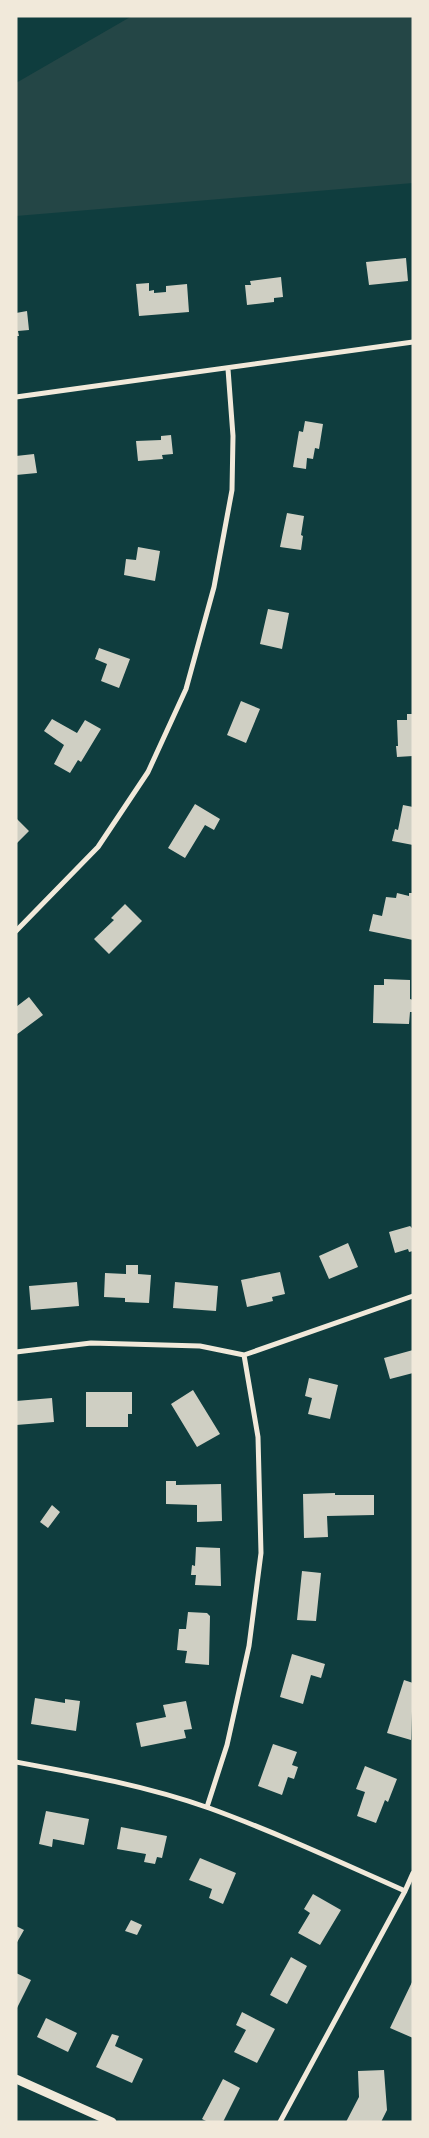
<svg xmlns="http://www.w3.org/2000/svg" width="429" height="2138" font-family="'Fira Sans',sans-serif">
<rect width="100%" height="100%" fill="#0f3d3e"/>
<path fill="#244646" d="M 132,16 L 413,16 L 413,183 L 16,216 L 16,83 Z"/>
<path fill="#cfcfc3" d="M 406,258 L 408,281 L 369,285 L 366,262 Z
M 281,277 L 283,297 L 274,298 L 274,302 L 247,305 L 245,285 L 251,285 L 250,281 Z
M 149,283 L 149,291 L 154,290 L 154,293 L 166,292 L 166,286 L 187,284 L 189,312 L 139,316 L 136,284 Z
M 27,311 L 29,330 L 18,331 L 19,336 L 16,336 L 16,313 Z
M 305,421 L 323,424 L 319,449 L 315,448 L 313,459 L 307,458 L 306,469 L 293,467 L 299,431 L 303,432 Z
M 171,435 L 173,454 L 162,455 L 163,459 L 138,461 L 136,441 L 161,440 L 161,436 Z
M 34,454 L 37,473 L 16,475 L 16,456 Z
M 287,513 L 304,516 L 301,535 L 303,536 L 301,550 L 280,547 Z
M 138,547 L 160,551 L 155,581 L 124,575 L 126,559 L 136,560 Z
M 268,609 L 289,613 L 282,649 L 260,644 Z
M 99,648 L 130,659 L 119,688 L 101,681 L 107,664 L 95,659 Z
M 241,701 L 260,709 L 246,743 L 227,735 Z
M 407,714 L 413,714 L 413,756 L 397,757 L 396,746 L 398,746 L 397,720 L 407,720 Z
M 52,719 L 77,733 L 85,720 L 101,729 L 81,762 L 78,760 L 70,773 L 54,764 L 64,745 L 44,731 Z
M 195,804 L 220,819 L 214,830 L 205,825 L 185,858 L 168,848 Z
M 403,805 L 413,807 L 413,845 L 392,841 L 395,829 L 398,830 Z
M 16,818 L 29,831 L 16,844 Z
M 397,893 L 409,896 L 409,893 L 413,893 L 413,940 L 369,931 L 373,914 L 382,916 L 386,897 L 396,898 Z
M 125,904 L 142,921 L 109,954 L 94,939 L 114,920 L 111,918 Z
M 384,979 L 410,980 L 410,999 L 413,1000 L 413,1012 L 410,1012 L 409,1024 L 373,1023 L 374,985 L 384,985 Z
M 29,997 L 43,1015 L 16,1035 L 16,1007 Z
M 410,1226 L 413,1229 L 413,1251 L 409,1252 L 408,1249 L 395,1253 L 389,1232 Z
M 348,1243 L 358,1267 L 329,1279 L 319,1256 Z
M 126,1265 L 138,1265 L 138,1274 L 151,1275 L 149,1303 L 125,1302 L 125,1298 L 104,1297 L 105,1273 L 126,1274 Z
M 280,1272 L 285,1294 L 272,1297 L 273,1301 L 247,1307 L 241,1280 Z
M 77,1282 L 79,1306 L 31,1310 L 29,1286 Z
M 175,1282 L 218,1286 L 216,1311 L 173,1308 Z
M 413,1350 L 413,1373 L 390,1379 L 384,1358 Z
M 309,1378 L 338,1385 L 330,1419 L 308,1414 L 312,1398 L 305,1396 Z
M 193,1390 L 220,1434 L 197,1447 L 171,1404 Z
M 86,1392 L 132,1392 L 132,1414 L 128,1414 L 128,1427 L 86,1427 Z
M 52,1398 L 54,1422 L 16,1425 L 16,1401 Z
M 166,1481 L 176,1481 L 176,1485 L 221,1484 L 222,1521 L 197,1522 L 197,1505 L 166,1504 Z
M 335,1493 L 335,1495 L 374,1495 L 374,1515 L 327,1516 L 328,1537 L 304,1538 L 303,1494 Z
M 52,1505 L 60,1512 L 48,1528 L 40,1522 Z
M 196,1547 L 220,1548 L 221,1586 L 195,1585 L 196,1575 L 191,1575 L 192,1565 L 195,1566 Z
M 302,1571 L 321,1573 L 316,1621 L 297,1620 Z
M 188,1612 L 207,1613 L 210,1616 L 209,1665 L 185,1663 L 187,1651 L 177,1650 L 179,1629 L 186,1629 Z
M 292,1654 L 325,1664 L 321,1678 L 311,1675 L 303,1704 L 280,1697 Z
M 404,1680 L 413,1683 L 411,1740 L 387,1733 Z
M 35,1698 L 65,1703 L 65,1699 L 80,1701 L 76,1731 L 31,1724 Z
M 186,1701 L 192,1729 L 184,1730 L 186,1738 L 141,1747 L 136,1723 L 166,1717 L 163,1705 Z
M 273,1744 L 297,1752 L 292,1765 L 298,1767 L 294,1779 L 288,1777 L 282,1795 L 258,1786 Z
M 365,1766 L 397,1779 L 388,1802 L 385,1800 L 376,1823 L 357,1816 L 365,1792 L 356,1789 Z
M 46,1811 L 89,1819 L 84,1845 L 53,1839 L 52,1847 L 39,1844 Z
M 121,1827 L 167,1836 L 162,1858 L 157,1857 L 155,1864 L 144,1862 L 146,1854 L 117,1849 Z
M 200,1858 L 236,1873 L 223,1904 L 209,1898 L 212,1889 L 189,1880 Z
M 313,1894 L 341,1910 L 320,1945 L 298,1933 L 310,1913 L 304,1909 Z
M 131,1920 L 142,1925 L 137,1935 L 125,1931 Z
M 16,1926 L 24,1930 L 16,1944 Z
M 291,1957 L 307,1966 L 287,2004 L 270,1995 Z
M 16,1973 L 31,1980 L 16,2010 Z
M 413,1980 L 413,2038 L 390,2028 Z
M 242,2012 L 275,2029 L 257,2063 L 234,2052 L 246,2030 L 236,2025 Z
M 46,2018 L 77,2033 L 68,2052 L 37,2037 Z
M 112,2034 L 119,2036 L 115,2046 L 143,2059 L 132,2083 L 96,2067 Z
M 384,2070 L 387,2110 L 381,2122 L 346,2122 L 359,2097 L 358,2071 Z
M 223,2079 L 240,2088 L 223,2122 L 208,2122 L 202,2119 Z"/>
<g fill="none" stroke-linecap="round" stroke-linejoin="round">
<path stroke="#f1e9da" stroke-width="5" d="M 16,397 L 413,342
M 16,931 L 98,847 L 148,772 L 186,689 L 214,587 L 232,490 L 233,436 L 228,369
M 16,1352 L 91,1343 L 200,1346 L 244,1355 L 413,1296
M 16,1762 C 81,1774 147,1786 209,1808 C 275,1832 340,1862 405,1891
M 207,1807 L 227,1745 L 249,1646 L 261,1553 L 258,1437 L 244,1355
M 280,2122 L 405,1891 L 413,1873"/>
<path stroke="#f1e9da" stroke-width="9" d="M 16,2079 L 112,2122"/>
</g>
<rect width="429" height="2138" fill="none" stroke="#f1e9da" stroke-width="35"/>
</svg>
